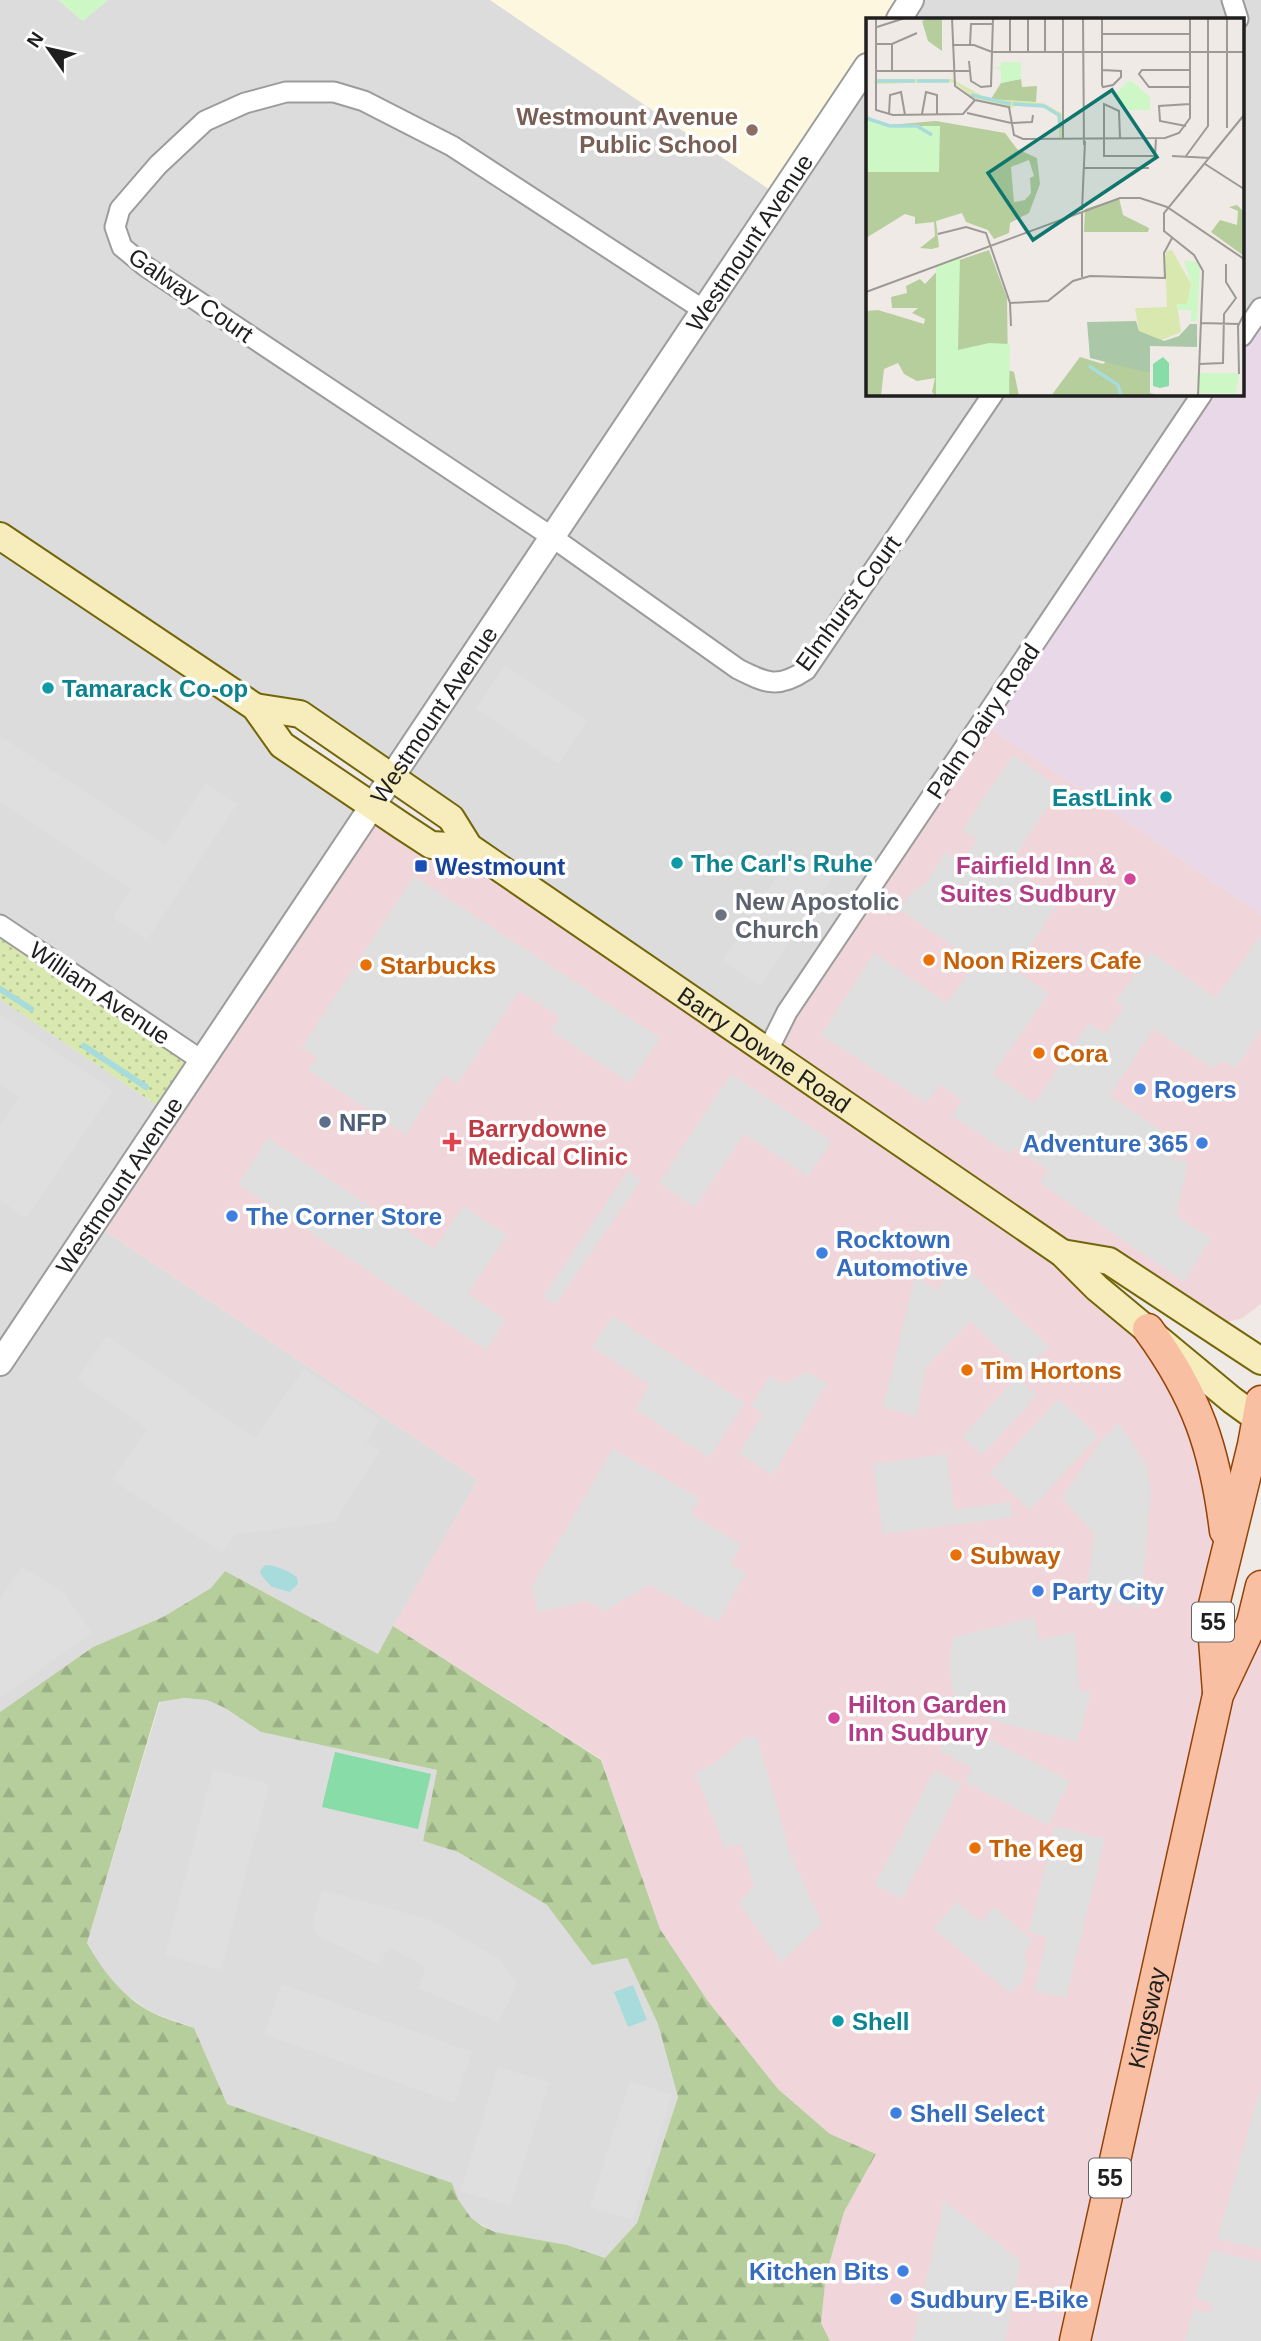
<svg xmlns="http://www.w3.org/2000/svg" width="1261" height="2341" font-family="Arial,sans-serif">
<defs>
<pattern id="grass-dots" width="8" height="8" patternUnits="userSpaceOnUse" patternTransform="scale(1.75)"><rect width="8" height="8" fill="#d8e8ae"/><path d="M2 2h.1M6 6h.1" fill="none" stroke="#b9c795" stroke-width="1.8" stroke-linecap="round"/></pattern>
<pattern id="forest-firs" width="22" height="20" patternUnits="userSpaceOnUse" patternTransform="scale(1.75)"><rect width="22" height="20" fill="#b6cd9c"/><path d="M5 1l3.5 6h-7zM16 11l3.5 6h-7z" fill="#9cb086"/></pattern>
</defs>
<rect width="100%" height="100%" fill="#f0eae6"/>
<path fill="#dddcdc" d="M 0,0 L 58,0 L 83,21 L 108,0 L 490,0 L 779,196 L 867,63 L 867,394 L 1202,394 L 761,1049 L 300,712 L 256,707 L 372,808 L 202,1063 L 0,927 Z
M 909,0 L 1261,0 L 1261,307 L 1242,335 L 1242,19 L 896,19 Z
M 0,999 L 168,1113 L 94,1224 L 478,1480 L 378,1654 L 225,1571 L 211,1588 L 163,1617 L 93,1647 L 0,1712 Z
M 184,1698 L 207,1700 L 225,1708 L 261,1732 L 437,1770 L 423,1841 L 458,1852 L 547,1905 L 592,1964 L 627,1958 L 658,2024 L 678,2097 L 637,2223 L 605,2258 L 567,2245 L 495,2232 L 471,2219 L 458,2199 L 452,2183 L 227,2104 L 194,2028 L 151,2012 L 120,1990 L 98,1962 L 87,1943 L 160,1702 Z"/>
<path fill="#f0d6db" d="M 981,721 L 1261,914 L 1261,1304 L 1243,1318 L 1223,1323 L 1110,1259 L 1061,1254 L 1148,1329 L 1215,1464 L 1218,1694 L 1261,1594 L 1261,2341 L 830,2341 L 821,2323 L 826,2275 L 844,2212 L 876,2154 L 830,2134 L 778,2089 L 707,2000 L 660,1929 L 601,1759 L 393,1626 L 478,1480 L 94,1224 L 372,808 L 469,847 L 761,1049 Z"/>
<path fill="#e8d8e8" d="M 1261,307 L 1261,914 L 981,721 L 1202,394 L 1242,394 L 1242,335 Z"/>
<path fill="#fef7e0" d="M 490,0 L 909,0 L 896,19 L 867,19 L 867,63 L 779,196 Z"/>
<path fill="url(#grass-dots)" d="M 0,927 L 202,1063 L 168,1113 L 0,999 Z"/>
<path fill="url(#forest-firs)" fill-rule="evenodd" d="M 225,1571 L 378,1654 L 393,1626 L 601,1760 L 660,1929 L 707,2000 L 778,2089 L 830,2134 L 876,2154 L 844,2212 L 826,2275 L 821,2323 L 830,2341 L 0,2341 L 0,1712 L 93,1647 L 163,1617 L 211,1588 ZM 184,1698 L 207,1700 L 225,1708 L 261,1732 L 437,1770 L 423,1841 L 458,1852 L 547,1905 L 592,1965 L 627,1958 L 658,2024 L 678,2097 L 637,2223 L 605,2258 L 567,2245 L 495,2232 L 482,2226 L 471,2218 L 458,2199 L 452,2183 L 227,2104 L 194,2028 C 180,2023 165,2019 151,2012 C 123,1997 102,1970 87,1943 L 159,1702 Z"/>
<path fill="#cdf8c5" d="M 58,0 L 108,0 L 83,21 Z"/>
<path fill="#87dca7" d="M 335,1752 L 431,1774 L 418,1829 L 322,1807 Z"/>
<path fill="#dfdfdf" d="M 505,665 L 587,721 L 558,764 L 476,709 Z
M 0,736 L 165,845 L 206,783 L 237,804 L 147,940 L 113,918 L 131,889 L 0,802 Z
M 1013,755 L 1060,788 L 1009,866 L 1059,901 L 1015,971 L 1049,993 L 993,1074 L 1034,1103 L 1089,1023 L 1105,1034 L 1124,1007 L 1115,1002 L 1151,952 L 1216,998 L 1261,935 L 1261,1030 L 1236,1068 L 1221,1060 L 1214,1069 L 1153,1029 L 1110,1096 L 1180,1143 L 1172,1159 L 1188,1161 L 1176,1216 L 1211,1238 L 1184,1282 L 1040,1183 L 1048,1170 L 1014,1147 L 1010,1154 L 952,1116 L 962,1100 L 940,1084 L 926,1103 L 821,1035 L 874,953 L 947,1003 L 976,962 L 899,909 L 913,891 L 926,883 L 946,852 L 962,863 L 977,840 L 962,830 Z
M 794,851 L 833,877 L 760,986 L 722,961 Z
M 414,876 L 660,1038 L 630,1083 L 551,1031 L 560,1017 L 519,991 L 458,1084 L 444,1075 L 406,1135 L 308,1070 L 317,1057 L 302,1047 Z
M 0,1014 L 113,1091 L 26,1218 L 0,1200 L 0,1126 L 19,1097 L 0,1083 Z
M 731,1074 L 832,1141 L 808,1176 L 744,1134 L 695,1207 L 659,1183 Z
M 268,1138 L 434,1249 L 463,1206 L 507,1235 L 468,1294 L 506,1320 L 486,1350 L 238,1184 Z
M 628,1171 L 641,1180 L 555,1305 L 543,1296 Z
M 959,1261 L 1049,1347 L 1024,1372 L 970,1321 L 925,1368 L 917,1416 L 883,1408 L 915,1276 L 936,1290 Z
M 612,1316 L 745,1403 L 709,1458 L 635,1409 L 650,1385 L 592,1347 Z
M 107,1336 L 255,1438 L 304,1369 L 380,1420 L 366,1442 L 380,1451 L 334,1522 L 235,1534 L 222,1553 L 112,1480 L 147,1429 L 77,1379 Z
M 807,1372 L 827,1383 L 773,1475 L 739,1453 L 763,1414 L 751,1406 L 770,1376 L 783,1384 Z
M 1017,1377 L 1037,1395 L 982,1455 L 962,1437 Z
M 1059,1399 L 1098,1436 L 1030,1510 L 990,1473 Z
M 1119,1423 L 1147,1465 L 1151,1493 L 1140,1608 L 1086,1595 L 1094,1534 L 1062,1498 L 1102,1439 Z
M 613,1449 L 699,1498 L 691,1514 L 741,1545 L 730,1564 L 746,1573 L 718,1622 L 649,1585 L 604,1611 L 587,1601 L 538,1612 L 532,1586 Z
M 947,1454 L 954,1510 L 1011,1502 L 1013,1517 L 883,1534 L 873,1464 Z
M 22,1567 L 63,1592 L 92,1633 L 0,1698 L 0,1599 Z
M 1034,1617 L 1039,1640 L 1075,1632 L 1079,1689 L 1091,1693 L 1077,1742 L 1001,1723 L 963,1709 L 953,1691 L 949,1663 L 953,1637 Z
M 954,1721 L 1070,1781 L 1048,1825 L 965,1782 L 972,1768 L 939,1751 Z
M 757,1736 L 790,1853 L 822,1923 L 781,1963 L 739,1903 L 754,1886 L 741,1844 L 725,1848 L 695,1773 L 715,1763 L 743,1739 Z
M 213,1770 L 269,1784 L 221,1970 L 165,1955 Z
M 934,1770 L 962,1784 L 902,1899 L 875,1885 Z
M 1055,1826 L 1105,1839 L 1066,1998 L 1034,1991 L 1047,1937 L 1029,1932 Z
M 322,1890 L 431,1920 L 499,1959 L 517,1983 L 499,2022 L 418,1988 L 426,1967 L 389,1947 L 379,1965 L 318,1936 L 312,1923 Z
M 956,1902 L 981,1922 L 994,1907 L 1033,1941 L 1023,1955 L 1028,1962 L 1022,1982 L 1010,1993 L 934,1929 Z
M 282,1984 L 472,2052 L 454,2103 L 264,2034 Z
M 498,2067 L 549,2082 L 510,2206 L 461,2191 Z
M 630,2081 L 672,2095 L 632,2220 L 590,2207 Z
M 1261,2087 L 1261,2249 L 1217,2239 Z
M 944,2201 L 1021,2261 L 1005,2341 L 913,2341 Z
M 1211,2250 L 1261,2262 L 1261,2341 L 1185,2341 L 1194,2309 L 1210,2313 L 1212,2304 L 1195,2297 Z"/>
<path fill="#a8dbdb" d="M 265,1565 C 276,1565 288,1571 297,1577 L 298,1584 L 290,1592 L 272,1587 L 261,1575 L 260,1571 Z
M 633,1985 L 647,2020 L 628,2027 L 614,1992 Z"/>
<g fill="none" stroke-linecap="round" stroke-linejoin="round">
<path stroke="#a8dbdb" stroke-width="6" d="M 0,989 L 31,1009
M 84,1046 L 146,1087"/>
<g stroke="#9c9c9c" stroke-width="23">
<path id="minor" d="M 1232,0 L 1238,19
M 705,311 L 452,146 L 364,101 L 334,92 L 286,92 L 245,103 L 205,121 L 158,165 L 120,209 L 115,227 L 122,247 L 145,266 L 552,537 L 738,669 C 766,683 778,689 806,670 L 993,394
M 1242,336 L 1261,308
M 0,925 L 201,1060
M 767,1052 L 787,1012 L 1202,394"/>
</g>
<g stroke="#9c9c9c" stroke-width="28">
<g id="tertiary">
<path d="M 899,19 L 911,0"/>
<path id="s1" d="M 0,1363 L 867,66"/>
</g>
</g>
<g stroke="#736609" stroke-width="30">
<g id="secondary">
<path d="M 0,536 L 255,707 L 282,745 L 402,826 L 431,845 L 469,847"/>
<path id="s2" d="M 255,707 L 300,714 L 451,818 L 469,847 L 1062,1253 L 1097,1288 L 1232,1400 L 1261,1421"/>
<path d="M 1062,1253 L 1109,1261 L 1261,1361"/>
</g>
</g>
<g stroke="#954306" stroke-width="33">
<g id="primary">
<path d="M 1148,1329 C 1197,1396 1215,1449 1225,1531"/>
<path d="M 1218,1692 L 1212,1613 L 1253,1445 L 1261,1401"/>
<path id="s3" d="M 1075,2341 L 1218,1695 L 1252,1623 L 1261,1586"/>
</g>
</g>
<use href="#minor" stroke="#fff" stroke-width="19"/>
<use href="#tertiary" stroke="#fff" stroke-width="24"/>
<use href="#secondary" stroke="#f7ecbc" stroke-width="26"/>
<use href="#primary" stroke="#f8bfa2" stroke-width="30"/>
</g>
<circle fill="#8d6e63" stroke="#fff" stroke-width="2.5" cx="752" cy="130" r="7"/>
<g fill="#0f9aa8" stroke="#fff" stroke-width="2.5">
<circle cx="48" cy="688" r="7"/>
<circle cx="1166" cy="797" r="7"/>
<circle cx="677" cy="863" r="7"/>
<circle cx="838" cy="2021" r="7"/>
</g>
<rect fill="#1a4fb4" stroke="#fff" stroke-width="2.5" x="414" y="859" width="14" height="14" rx="3.5"/>
<g fill="#d1479c" stroke="#fff" stroke-width="2.5">
<circle cx="1130" cy="879" r="7"/>
<circle cx="834" cy="1718" r="7"/>
</g>
<circle fill="#6b7280" stroke="#fff" stroke-width="2.5" cx="721" cy="915" r="7"/>
<g fill="#e8710a" stroke="#fff" stroke-width="2.5">
<circle cx="929" cy="960" r="7"/>
<circle cx="366" cy="965" r="7"/>
<circle cx="1039" cy="1053" r="7"/>
<circle cx="967" cy="1370" r="7"/>
<circle cx="956" cy="1555" r="7"/>
<circle cx="975" cy="1848" r="7"/>
</g>
<g fill="#3f7fe0" stroke="#fff" stroke-width="2.5">
<circle cx="1140" cy="1089" r="7"/>
<circle cx="1202" cy="1143" r="7"/>
<circle cx="232" cy="1216" r="7"/>
<circle cx="822" cy="1253" r="7"/>
<circle cx="1038" cy="1591" r="7"/>
<circle cx="896" cy="2113" r="7"/>
<circle cx="903" cy="2271" r="7"/>
<circle cx="896" cy="2299" r="7"/>
</g>
<circle fill="#5c6f8a" stroke="#fff" stroke-width="2.5" cx="325" cy="1122" r="7"/>
<path fill="#e0444e" stroke="#fff" stroke-width="2.5" d="M448.5 1131.5h7v7h7v7h-7v7h-7v-7h-7v-7h7z"/>
<g text-anchor="middle" dominant-baseline="central" stroke-width="7" stroke-linejoin="round" paint-order="stroke">
<g fill="#fff" stroke="#626262" stroke-width="2">
<rect x="1192" y="1602.5" width="42" height="39" rx="5"/>
<rect x="1089" y="2158.5" width="42" height="39" rx="5"/>
</g>
<g font-size="23" font-weight="bold" fill="#1f1f1f">
<text x="1213" y="1622">55</text>
<text x="1110" y="2178">55</text>
</g>
<g font-size="24" font-weight="bold" fill="#785e54" stroke="#fff" text-anchor="end">
<text x="738" y="116">Westmount Avenue<tspan x="738" dy="28">Public School</tspan></text>
</g>
<g font-size="24" fill="#1f1f1f" stroke="#fff">
<text stroke="none"><textPath href="#s1" startOffset="1348">Westmount Avenue</textPath></text>
<text transform="translate(191 295) rotate(35)">Galway Court</text>
<text transform="translate(848 603) rotate(-54)">Elmhurst Court</text>
<text stroke="none"><textPath href="#s1" startOffset="780">Westmount Avenue</textPath></text>
<text transform="translate(983 721) rotate(-56)">Palm Dairy Road</text>
<text transform="translate(100 993) rotate(34)">William Avenue</text>
<text stroke="none"><textPath href="#s2" startOffset="621">Barry Downe Road</textPath></text>
<text stroke="none"><textPath href="#s1" startOffset="214">Westmount Avenue</textPath></text>
<text stroke="none"><textPath href="#s3" startOffset="331">Kingsway</textPath></text>
</g>
<g font-size="24" font-weight="bold" fill="#0d838f" stroke="#fff" text-anchor="start">
<text x="62" y="688">Tamarack Co-op</text>
<text x="1152" y="797" text-anchor="end">EastLink</text>
<text x="691" y="863">The Carl's Ruhe</text>
<text x="852" y="2021">Shell</text>
</g>
<g font-size="24" font-weight="bold" fill="#b23c85" stroke="#fff" text-anchor="end">
<text x="1116" y="865">Fairfield Inn &amp;<tspan x="1116" dy="28">Suites Sudbury</tspan></text>
<text x="848" y="1704" text-anchor="start">Hilton Garden<tspan x="848" dy="28">Inn Sudbury</tspan></text>
</g>
<g font-size="24" font-weight="bold" fill="#164399" stroke="#fff" text-anchor="start">
<text x="435" y="866">Westmount</text>
</g>
<g font-size="24" font-weight="bold" fill="#5b616d" stroke="#fff" text-anchor="start">
<text x="735" y="901">New Apostolic<tspan x="735" dy="28">Church</tspan></text>
</g>
<g font-size="24" font-weight="bold" fill="#c56008" stroke="#fff" text-anchor="start">
<text x="943" y="960">Noon Rizers Cafe</text>
<text x="380" y="965">Starbucks</text>
<text x="1053" y="1053">Cora</text>
<text x="981" y="1370">Tim Hortons</text>
<text x="970" y="1555">Subway</text>
<text x="989" y="1848">The Keg</text>
</g>
<g font-size="24" font-weight="bold" fill="#366cbe" stroke="#fff" text-anchor="start">
<text x="1154" y="1089">Rogers</text>
<text x="1188" y="1143" text-anchor="end">Adventure 365</text>
<text x="246" y="1216">The Corner Store</text>
<text x="836" y="1239">Rocktown<tspan x="836" dy="28">Automotive</tspan></text>
<text x="1052" y="1591">Party City</text>
<text x="910" y="2113">Shell Select</text>
<text x="889" y="2271" text-anchor="end">Kitchen Bits</text>
<text x="910" y="2299">Sudbury E-Bike</text>
</g>
<g font-size="24" font-weight="bold" fill="#4e5e75" stroke="#fff" text-anchor="start">
<text x="339" y="1122">NFP</text>
</g>
<g font-size="24" font-weight="bold" fill="#be3a42" stroke="#fff" text-anchor="start">
<text x="468" y="1128">Barrydowne<tspan x="468" dy="28">Medical Clinic</tspan></text>
</g>
</g>
<g transform="translate(866 18)">
<rect width="378" height="378" fill="#f0eae6"/>
<path d="M 9,61 L 86,61 L 120,80 L 177,85 L 197,96 L 197,121 L 193,121 L 193,99 L 176,89 L 150,87 L 144,91 L 112,83 L 87,64 L 8,66 ZM 306,232 L 325,266 L 321,287 L 311,286 L 315,314 L 293,323 L 273,313 L 269,290 L 301,289 L 299,240 L 301,233 Z" fill="#d8e8ae"/>
<path d="M 63,0 L 76,0 L 76,33 L 62,23 L 56,3 ZM 155,61 L 156,69 L 171,68 L 170,84 L 125,81 L 135,65 ZM 1,99 L 23,107 L 70,103 L 139,115 L 151,131 L 171,140 L 174,166 L 163,195 L 144,205 L 143,215 L 128,221 L 122,212 L 100,204 L 96,195 L 70,203 L 73,229 L 66,231 L 54,230 L 69,218 L 68,204 L 49,206 L 49,199 L 39,196 L 0,220 ZM 163,142 L 168,158 L 164,160 L 165,175 L 159,182 L 148,184 L 145,149 ZM 253,180 L 257,197 L 283,210 L 282,214 L 218,214 L 219,191 ZM 371,187 L 378,194 L 378,238 L 345,214 L 354,202 L 371,207 L 372,193 L 363,189 ZM 123,232 L 141,280 L 142,352 L 148,354 L 153,378 L 70,378 L 66,374 L 69,360 L 51,363 L 38,356 L 32,345 L 18,351 L 15,378 L 0,378 L 0,293 L 12,292 L 58,306 L 59,301 L 46,295 L 52,290 L 26,290 L 25,279 L 41,275 L 40,268 L 54,261 L 59,266 L 76,248 ZM 214,339 L 237,346 L 243,341 L 284,355 L 284,375 L 295,378 L 185,378 Z" fill="#b6cd9c" fill-rule="evenodd"/>
<path d="M 270,303 L 273,313 L 298,323 L 313,318 L 324,306 L 331,306 L 331,329 L 284,328 L 284,355 L 224,340 L 221,304 Z" fill="#aac8a8"/>
<path d="M 135,44 L 155,44 L 155,61 L 135,65 L 135,52 L 126,49 L 135,49 ZM 264,62 L 284,79 L 284,92 L 263,92 L 248,77 ZM 0,96 L 18,108 L 74,108 L 73,154 L 0,154 ZM 94,238 L 92,332 L 123,325 L 144,326 L 143,378 L 70,378 L 70,247 ZM 318,242 L 331,244 L 334,250 L 331,303 L 325,303 L 325,292 L 311,292 L 311,286 L 321,286 L 325,266 ZM 331,355 L 373,355 L 370,375 L 331,375 Z" fill="#cdf8c5"/>
<path d="M 297,339 L 303,345 L 303,368 L 294,370 L 287,368 L 287,346 Z" fill="#87dca7"/>
<path fill="none" stroke="#a8dbdb" stroke-width="3.5" d="M 11,63 L 49,63M 51,63 L 83,63M 105,77 L 145,86M 147,86 L 178,88 L 193,97 L 194,110M 0,100 L 24,108 L 51,108 L 66,117M 223,348 L 252,367 L 255,378"/>
<path fill="none" stroke="#9c9996" stroke-width="2" d="M 10,0 L 10,92 L 27,97 L 97,96 L 109,82M 86,0 L 89,68 L 109,82 L 143,89 L 148,117 L 157,121 L 299,120 L 313,115 L 324,100 L 324,0M 144,0 L 144,34M 162,0 L 162,34M 179,0 L 179,34M 197,0 L 197,120M 217,0 L 218,127M 236,0 L 236,67 L 237,69 L 247,67 L 255,59 L 255,53 L 236,52M 11,9 L 39,0M 236,16 L 324,16M 11,26 L 26,26 L 51,15M 26,26 L 26,53M 86,27 L 108,27 L 126,34 L 378,34M 104,27 L 105,6 L 127,6M 103,43 L 105,63 L 115,69 L 125,68 L 127,0M 324,52 L 276,52 L 273,56 L 283,69 L 324,69M 10,53 L 103,53M 101,95 L 145,105 L 166,104 L 167,97M 23,96 L 24,77 L 35,74 L 39,97M 56,96 L 60,74 L 71,77 L 71,96M 320,108 L 294,103 L 293,88 L 324,86M 361,110 L 361,0M 254,120 L 253,93 L 238,86 L 238,138 L 289,138 L 290,120M 306,138 L 344,140M 320,138 L 342,108 L 342,0M 339,146 L 378,171M 218,150 L 283,150M 216,192 L 219,123M 216,194 L 216,259M 298,213 L 328,237 L 337,253 L 332,378M 298,214 L 298,195 L 378,97M 72,216 L 100,209 L 120,215 L 144,285 L 145,308M 0,274 L 254,180 L 274,180 L 301,189 L 378,241M 144,285 L 182,283 L 207,263 L 224,258 L 299,260 L 298,235 L 306,220M 335,305 L 373,306M 333,346 L 357,345 L 358,296 L 370,280 L 360,264 L 360,246M 373,356 L 372,308 L 378,296"/>
<path fill="#0f766e" fill-opacity="0.15" stroke="#0f766e" stroke-width="3.5" d="M 246,72 L 291,139 L 167,222 L 122,155 Z"/>
<rect width="378" height="378" fill="none" stroke="#1f1f1f" stroke-width="3.5"/>
</g>
<g transform="translate(49 49) rotate(304)" stroke="#ffffff" stroke-width="5" paint-order="stroke">
<path d="M0-5L12 26L0 18L-12 26Z" fill="#1f1f1f"/>
<text y="-10" font-size="19" font-weight="bold" text-anchor="middle" fill="#1f1f1f">N</text>
</g>
</svg>
